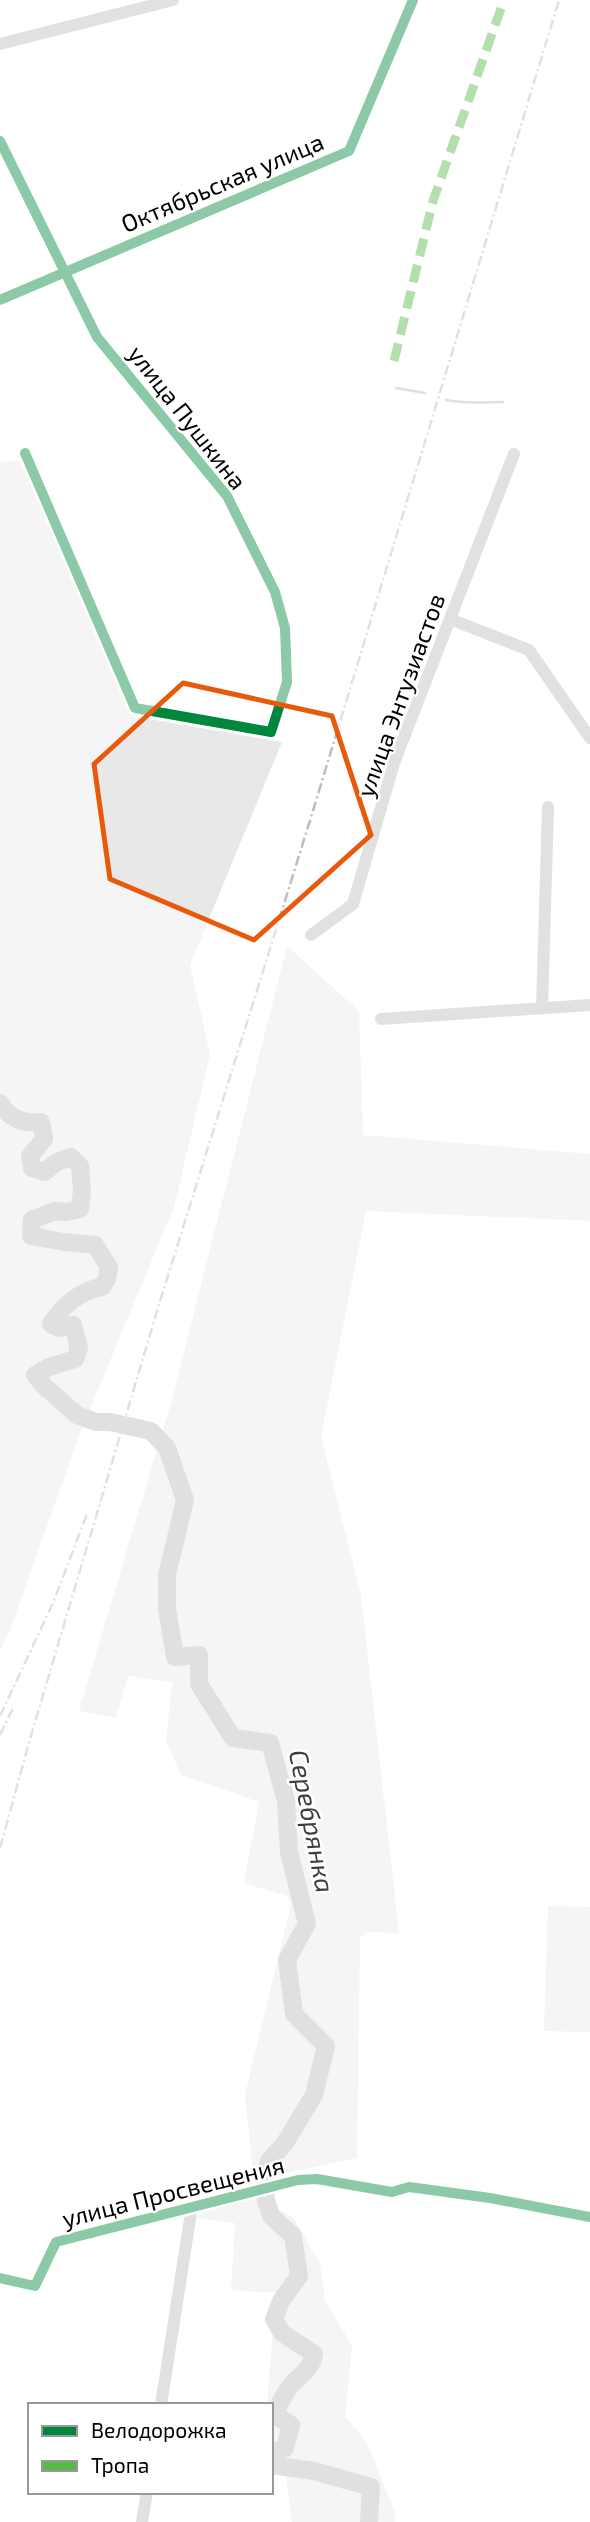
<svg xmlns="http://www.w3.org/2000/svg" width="590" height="2522" font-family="'Exo 2',sans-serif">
<rect width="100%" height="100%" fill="#fff"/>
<path fill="#e8e8e8" d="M 20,461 L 132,716 L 282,742 L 190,965 L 210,1055 L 174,1207 L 80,1433 L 10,1630 L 0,1651 L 0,462 Z
M 287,946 L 359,1011 L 363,1135 L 590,1154 L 590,1221 L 366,1211 L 321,1437 L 361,1595 L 399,1933 L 367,1932 L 360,1938 L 357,2158 L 254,2180 L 245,2095 L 291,1904 L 287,1896 L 244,1883 L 259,1802 L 181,1775 L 166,1741 L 172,1682 L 128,1676 L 116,1718 L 79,1711 L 173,1396 Z
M 548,1906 L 590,1907 L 590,2032 L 544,2031 Z
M 257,2199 L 293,2217 L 320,2264 L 325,2300 L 352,2346 L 345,2416 L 367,2443 L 396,2516 L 395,2522 L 292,2522 L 286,2475 L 271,2466 L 271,2405 L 267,2405 L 276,2293 L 231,2290 L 235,2223 L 194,2218 L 210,2208 Z"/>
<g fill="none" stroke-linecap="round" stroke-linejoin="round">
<path stroke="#bababa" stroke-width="2.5" d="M 396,388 L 425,393
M 446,400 C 462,404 486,402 503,402"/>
<path stroke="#bababa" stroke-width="18" d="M 0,1103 C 9,1119 24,1124 41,1122 L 44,1139 L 30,1156 L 32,1168 L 44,1172 L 57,1162 L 71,1157 L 80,1166 L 82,1190 L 80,1209 L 66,1212 L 55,1211 L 32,1220 L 31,1236 L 64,1242 L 95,1245 L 109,1267 L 107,1279 L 102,1287 C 81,1290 62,1306 51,1324 L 59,1328 L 73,1325 L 79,1348 L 75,1359 L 49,1367 L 35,1375 L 43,1385 L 77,1415 L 96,1422 L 110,1422 L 151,1431 L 167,1448 L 185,1500 L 167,1575 L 167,1609 L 175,1657 L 199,1655 L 199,1684 L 233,1738 L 270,1743 L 286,1801 L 289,1852 L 307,1924 L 287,1960 L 294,2014 L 326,2046 L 314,2095 L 285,2143 L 269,2161 L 265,2181 L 266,2201 L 272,2217 L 293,2236 L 299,2276 L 281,2301 L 274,2319 L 282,2333 L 314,2354 C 311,2370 302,2373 291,2385 C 284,2394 279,2404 275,2415 L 291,2425 L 285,2448 L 271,2453
M 271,2465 L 314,2471 L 371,2487 L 369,2522"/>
<path stroke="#bdbdbd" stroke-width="12" d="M 0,44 L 173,0
M 0,141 L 97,337 L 227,496 L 275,592 L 285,628 L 287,682 L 271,732 L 135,708 L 25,453
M 0,300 L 349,151 L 413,0
M 450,619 L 529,650 L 590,738
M 311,935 L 353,904 L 394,763 L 514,454
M 542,1009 L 548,807
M 381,1019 L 590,1005
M 0,2278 L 35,2286 L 56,2242 L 298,2180 L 317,2179 L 392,2192 L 409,2187 L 490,2198 L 590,2217
M 161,2405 L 192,2206
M 142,2522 L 147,2492"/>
<path stroke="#bdbdbd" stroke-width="2.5" stroke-dasharray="10 3.5 2 3.5" stroke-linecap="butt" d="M 0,1716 L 53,1603 L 87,1514
M 0,1735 L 13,1708
M 0,1848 L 30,1739 L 157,1311 L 312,814 L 559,0"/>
<path stroke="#58b947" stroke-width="9" stroke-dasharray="18 9" stroke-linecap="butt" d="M 394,361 L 433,201 L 504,0"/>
<g stroke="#fff" stroke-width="15">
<path id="cycleway" d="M 0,141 L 97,337 L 227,496 L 275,592 L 285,628 L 287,682 L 271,732 L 135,708 L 25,453
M 0,300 L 349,151 L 413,0
M 0,2278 L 35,2286 L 56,2242 L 298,2180 L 317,2179 L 392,2192 L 409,2187 L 490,2198 L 590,2217"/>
</g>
<use href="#cycleway" stroke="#00873e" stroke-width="10"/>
</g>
<path d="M0 0H590V2522H0ZM 183,683 L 332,716 L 371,835 L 254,940 L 110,879 L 94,764 Z" fill="#fff" fill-opacity=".55" fill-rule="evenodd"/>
<path fill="none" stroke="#e8590c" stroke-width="5" stroke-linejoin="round" d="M 183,683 L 332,716 L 371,835 L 254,940 L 110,879 L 94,764 Z"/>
<g text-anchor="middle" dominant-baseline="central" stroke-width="5" stroke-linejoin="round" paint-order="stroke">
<g font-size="24" fill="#000" stroke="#fff">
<text transform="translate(222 182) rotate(-23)">Октябрьская улица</text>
<text transform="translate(188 417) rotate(52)">улица Пушкина</text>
<text transform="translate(400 695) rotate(-70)">улица Энтузиастов</text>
<text transform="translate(173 2191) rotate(-14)">улица Просвещения</text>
</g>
<g font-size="26" font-style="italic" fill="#3e3e3e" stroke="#fff">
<text transform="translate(313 1821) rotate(79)">Серебрянка</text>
</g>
</g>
<rect x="28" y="2403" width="245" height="91" fill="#ffffff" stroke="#999999" stroke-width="2"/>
<rect x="42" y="2426" width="35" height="10" fill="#00873e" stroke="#999999" stroke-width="2"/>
<text x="91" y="2438" font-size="21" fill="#000000">Велодорожка</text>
<rect x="42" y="2461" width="35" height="10" fill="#58b947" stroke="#999999" stroke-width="2"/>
<text x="91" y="2473" font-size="21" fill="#000000">Тропа</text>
</svg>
